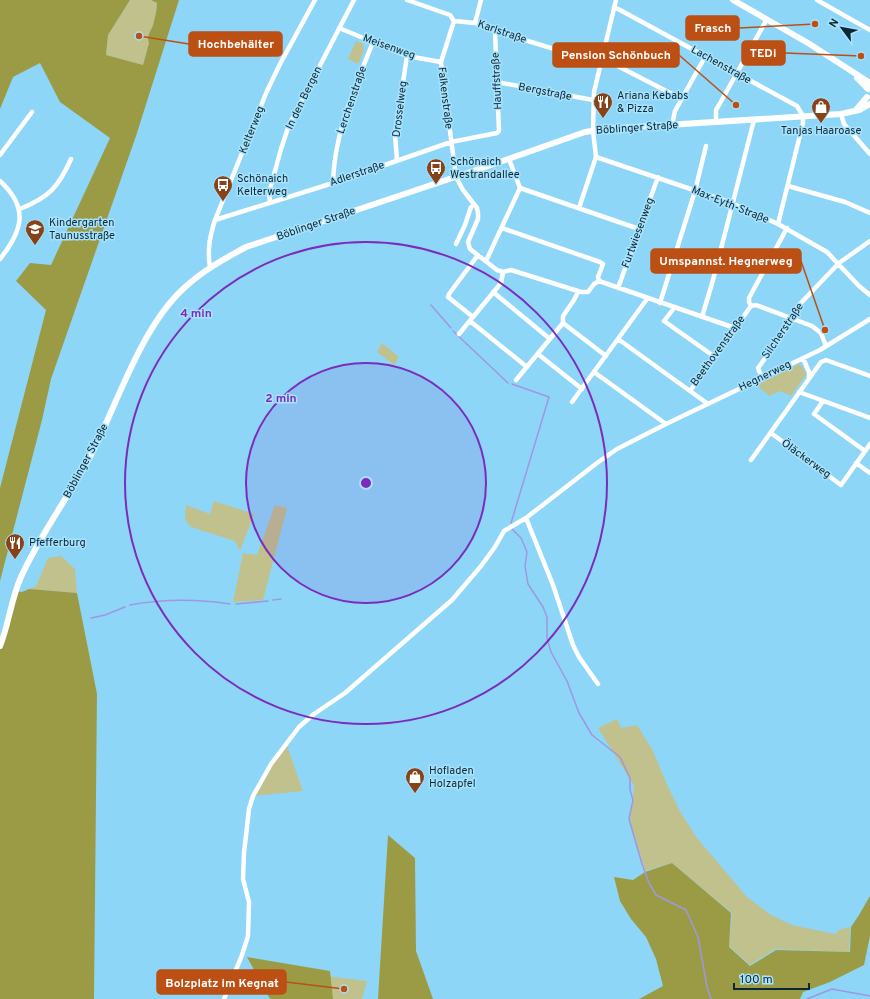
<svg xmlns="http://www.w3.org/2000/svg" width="870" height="999" font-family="Overpass,sans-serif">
<rect width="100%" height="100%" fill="#8ed6f7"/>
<path fill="#c1c18e" d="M 130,0 L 151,0 L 157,3 C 157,10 155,18 153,25 C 151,31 146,36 149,43 L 143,65 L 106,55 L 108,35 Z
M 356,41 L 363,44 L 364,51 L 358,64 L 348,59 Z
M 382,343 L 399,357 L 394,365 L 377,352 Z
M 799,364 L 802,366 L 806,375 L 791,396 L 780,391 L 769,396 L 757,385 Z
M 214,501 L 254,514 L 240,551 L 235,541 L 191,527 L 185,520 L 186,505 L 210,514 Z
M 275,505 L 287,508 L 263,600 L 233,602 L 243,553 L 257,555 Z
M 61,556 L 75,569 L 77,593 L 29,589 L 36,586 L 48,558 Z
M 617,719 L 621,728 L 637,725 L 652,749 L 669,789 L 681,813 L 697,838 L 747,897 L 771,915 L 792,925 L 835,934 L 839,930 L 850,927 L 849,952 L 775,949 L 750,965 L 729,946 L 732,913 L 672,863 L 645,871 L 630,821 L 634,786 L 598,728 Z
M 286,743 L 303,791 L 253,796 Z
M 326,976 L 367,981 L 362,999 L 332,999 Z"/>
<path fill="#9c9b45" d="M 0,0 L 130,0 L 108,35 L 106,55 L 143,65 L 149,43 C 146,36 151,31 153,25 C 155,18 157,10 157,3 L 151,0 L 179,0 L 136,136 L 51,379 L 42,420 L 0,581 L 0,488 L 46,310 L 16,281 L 30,263 L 51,265 L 110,138 L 60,102 L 40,63 L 13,77 L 0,109 Z
M 29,589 L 77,593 L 97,694 L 94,999 L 0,999 L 0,643 L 16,591 L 22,592 Z
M 388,835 L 415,858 L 416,951 L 433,999 L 378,999 Z
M 672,863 L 731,913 L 729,947 L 750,966 L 776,950 L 850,952 L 851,927 L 859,915 L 870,896 L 870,936 L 864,965 L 830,982 L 803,992 L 800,999 L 639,999 L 663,986 L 656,959 L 646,937 L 631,919 L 620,901 L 614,877 L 633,880 L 645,872 Z
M 247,957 L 330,971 L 333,999 L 270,999 Z"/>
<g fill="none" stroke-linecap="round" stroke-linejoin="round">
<path stroke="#9f97e2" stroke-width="1.5" d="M 431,305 L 451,328
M 453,331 L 508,383
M 511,523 L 549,397 L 512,384
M 512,529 L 521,538 L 527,552 L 525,566 L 528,584 L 543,607 L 547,617 L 547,638 L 551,652 L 567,681 L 579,713 L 592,735 L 620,757 L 630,778 L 630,790 L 633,800 L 629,819 L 642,864 L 649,883 L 656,895 L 686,910 L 698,937 L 707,987 L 711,999
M 273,600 L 281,599
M 236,604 L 268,601
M 130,605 C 163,599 197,599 230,604
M 91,618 L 105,615 L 125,607
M 807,999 L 832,989 L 870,996"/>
<path stroke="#fff" stroke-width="4.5" d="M 407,0 L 450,15 L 454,21 L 475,23 L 495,31 L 600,63
M 616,0 L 594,92 L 593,131 L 596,157 L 732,203 L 778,224 L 827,252 L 859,286 L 870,295
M 817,0 L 870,30
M 614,7 L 620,10 L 797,106 L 803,116 L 803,123 L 778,224
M 454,21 L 441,62 L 456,177 L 463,190 L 477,208 L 478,213 L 478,219 L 468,242 L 470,249 L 497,270 L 503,272 L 511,270 L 581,292 L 588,292 L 594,284 L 599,281
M 475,23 L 481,0
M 339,28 L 407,56 L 441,62
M 602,58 L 682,99
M 497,82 L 593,100
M 841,114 L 844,124 L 870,154
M 716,122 L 716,110 L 719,105 L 767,19
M 672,125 L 675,111 L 705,57
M 0,155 L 32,112
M 397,161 L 395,134 L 407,56
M 0,181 C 29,208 23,230 0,259
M 333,183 C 334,133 355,88 373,42
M 788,186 L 845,202 L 870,213
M 520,188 L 639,229
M 270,202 L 269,193 L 281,149 L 289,125 L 354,0
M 579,208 L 596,157
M 20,209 C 49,197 58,188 71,159
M 215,220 L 333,183 L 451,142 L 497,133 L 499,131 L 495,31
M 502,228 L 600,262 L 603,264 L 598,277 L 599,281
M 456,244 L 465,225 L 471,207
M 486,261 L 520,188 L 509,159
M 210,267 C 207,250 210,236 215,220 L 267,91 L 280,64 L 315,0
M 599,281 L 735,328
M 618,288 L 658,177
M 493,292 L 550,339
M 660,303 L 695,191 L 706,146
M 751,306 L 749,302 L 749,298 L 787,228
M 674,308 L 664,321 L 715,357
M 473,317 L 448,297 L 449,294 L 478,255
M 702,317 L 713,280 L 754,120
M 470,321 L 527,367
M 563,323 L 606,356
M 459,334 L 501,283 L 503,272
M 618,339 L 708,404
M 538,354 L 582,389
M 803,358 L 809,372 L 809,377
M 594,372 L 666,424
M 762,378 L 758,368 L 793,320 L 798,306 L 839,263 L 870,241
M 516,380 L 563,323 L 563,316 L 574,300 L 578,292
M 690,391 L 751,306 L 756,305 L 812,326 L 821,333 L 826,346
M 799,392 L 870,418
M 823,401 L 814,414 L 865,451
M 572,402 L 647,299
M 771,433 L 841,485 L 870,444
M 751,460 L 821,362 L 826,360 L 870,376
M 856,463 L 870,473
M 526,518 L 553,585 L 573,645 L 579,657 L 598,684
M 224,999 L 242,955 L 248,936 L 249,902 L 243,879 L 244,853 L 249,809 L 253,796 L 271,764 L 299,727 L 314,714 L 345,693 L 452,600 L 481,566 L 495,547 L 504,531 L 526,518 L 597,463 L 617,449 L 666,424 L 820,350 L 870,319"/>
<path stroke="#fff" stroke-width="6" d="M 733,0 L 808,43 L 870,83
M 857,78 L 868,89
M 856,110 L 867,97
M 0,646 C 9,624 11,599 21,577 C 41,533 70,495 92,453 C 118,402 141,328 183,289 C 202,271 224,259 246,247 L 494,164 L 585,132 L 604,129 L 841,114 L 859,110 L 870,104"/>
</g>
<circle cx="366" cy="483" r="120" fill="#7b2cbf" fill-opacity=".12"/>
<g fill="none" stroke="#7b2cbf" stroke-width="2">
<circle cx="366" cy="483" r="120"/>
<circle cx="366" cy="483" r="241"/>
</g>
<defs>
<g id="restaurant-pin" transform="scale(1)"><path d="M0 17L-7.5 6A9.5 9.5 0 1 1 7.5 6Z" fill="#874218" stroke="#a9e2fc"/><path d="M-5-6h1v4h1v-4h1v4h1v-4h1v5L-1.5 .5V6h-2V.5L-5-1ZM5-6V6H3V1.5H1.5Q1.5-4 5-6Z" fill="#fff"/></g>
<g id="shop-pin" transform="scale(1)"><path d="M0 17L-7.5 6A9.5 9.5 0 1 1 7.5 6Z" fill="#874218" stroke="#a9e2fc"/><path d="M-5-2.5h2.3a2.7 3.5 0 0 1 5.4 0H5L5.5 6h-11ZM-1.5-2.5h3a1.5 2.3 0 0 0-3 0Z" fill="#fff"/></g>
<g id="bus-pin" transform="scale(1)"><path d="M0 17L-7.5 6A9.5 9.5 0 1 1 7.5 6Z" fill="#874218" stroke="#a9e2fc"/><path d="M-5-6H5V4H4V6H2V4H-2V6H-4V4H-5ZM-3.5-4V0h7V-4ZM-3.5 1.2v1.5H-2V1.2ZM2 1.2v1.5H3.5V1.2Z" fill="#fff"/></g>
<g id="school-pin" transform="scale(1)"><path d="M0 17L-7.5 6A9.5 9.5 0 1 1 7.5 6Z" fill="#874218" stroke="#a9e2fc"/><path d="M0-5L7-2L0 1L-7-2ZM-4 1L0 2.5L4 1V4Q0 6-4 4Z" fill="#fff"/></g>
</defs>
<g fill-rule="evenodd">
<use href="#restaurant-pin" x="603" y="102"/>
<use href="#shop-pin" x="821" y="107"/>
<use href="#bus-pin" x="436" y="168"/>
<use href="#bus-pin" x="223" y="185"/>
<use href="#school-pin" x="35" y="229"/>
<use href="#restaurant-pin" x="15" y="543"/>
<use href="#shop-pin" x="415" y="777"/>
</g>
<g text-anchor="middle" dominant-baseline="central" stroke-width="3" stroke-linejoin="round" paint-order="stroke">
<g font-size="11" fill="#0a2936" stroke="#a9e2fc">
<text transform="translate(502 32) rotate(19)">Karlstraße</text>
<text transform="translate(389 47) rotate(20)">Meisenweg</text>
<text transform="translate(721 65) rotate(29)">Lachenstraße</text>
<text transform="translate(497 81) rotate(-93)">Hauffstraße</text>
<text transform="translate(545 92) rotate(11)">Bergstraße</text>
<text transform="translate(304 98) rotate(-64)">In den Bergen</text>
<text transform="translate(445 98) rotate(83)">Falkenstraße</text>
<text transform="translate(352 100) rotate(-71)">Lerchenstraße</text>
<text transform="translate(400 109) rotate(-83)">Drosselweg</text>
<text transform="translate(637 128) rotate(-4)">Böblinger Straße</text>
<text transform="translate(252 130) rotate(-68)">Kelterweg</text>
<text transform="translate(357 174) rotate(-19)">Adlerstraße</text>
<text transform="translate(730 205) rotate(22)">Max-Eyth-Straße</text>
<text transform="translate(316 224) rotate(-19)">Böblinger Straße</text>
<text transform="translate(638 233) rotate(-70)">Furtwiesenweg</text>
<text transform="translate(783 331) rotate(-56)">Silcherstraße</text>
<text transform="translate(718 351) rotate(-54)">Beethovenstraße</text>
<text transform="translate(765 376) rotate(-26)">Hegnerweg</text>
<text transform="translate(806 459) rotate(36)">Öläckerweg</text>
<text transform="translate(86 461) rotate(-62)">Böblinger Straße</text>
</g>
<g font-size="11" fill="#0a2936" stroke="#a9e2fc" text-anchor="start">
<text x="617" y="96">Ariana Kebabs<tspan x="617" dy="13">&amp; Pizza</tspan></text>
<text x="821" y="131" text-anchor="middle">Tanjas Haaroase</text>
<text x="450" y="162">Schönaich<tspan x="450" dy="13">Westrandallee</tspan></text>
<text x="237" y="179">Schönaich<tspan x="237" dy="13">Kelterweg</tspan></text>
<text x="49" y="223">Kindergarten<tspan x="49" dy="13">Taunusstraße</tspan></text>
<text x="29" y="543">Pfefferburg</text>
<text x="429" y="771">Hofladen<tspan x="429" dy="13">Holzapfel</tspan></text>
</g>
</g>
<circle cx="366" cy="483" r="6" fill="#7b2cbf" stroke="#a9e2fc" stroke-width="2"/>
<g font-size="12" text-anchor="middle" font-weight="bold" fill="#7b2cbf" stroke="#a9e2fc" stroke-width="3" stroke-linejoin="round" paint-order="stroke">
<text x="196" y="317">4 min</text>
<text x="281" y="402">2 min</text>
</g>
<path fill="none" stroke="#bc4f14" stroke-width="1.5" d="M815 24L739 28M139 36L189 44M861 56L785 53M736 105L679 55M825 330L801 261M344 989L286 982"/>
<g fill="#bc4f14" stroke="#a9e2fc" stroke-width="1.5">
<circle cx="815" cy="24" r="4"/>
<circle cx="139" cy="36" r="4"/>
<circle cx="861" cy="56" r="4"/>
<circle cx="736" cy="105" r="4"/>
<circle cx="825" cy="330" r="4"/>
<circle cx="344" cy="989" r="4"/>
</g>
<g fill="#bc4f14" stroke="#bc4f14" stroke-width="1.5">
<rect x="686" y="16" width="53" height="24" rx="4"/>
<rect x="189" y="32" width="93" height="24" rx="4"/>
<rect x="742" y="41" width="43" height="24" rx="4"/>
<rect x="553" y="43" width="126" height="24" rx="4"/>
<rect x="651" y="249" width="150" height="24" rx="4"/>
<rect x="157" y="970" width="129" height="24" rx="4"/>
</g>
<g font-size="12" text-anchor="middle" font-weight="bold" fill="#fff">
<text x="713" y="32">Frasch</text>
<text x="236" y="48">Hochbehälter</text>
<text x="763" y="57">TEDi</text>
<text x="616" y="59">Pension Schönbuch</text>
<text x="726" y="265">Umspannst. Hegnerweg</text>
<text x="222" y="987">Bolzplatz im Kegnat</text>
</g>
<g transform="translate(842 28) rotate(302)" stroke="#a9e2fc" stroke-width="3" paint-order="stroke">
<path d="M0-3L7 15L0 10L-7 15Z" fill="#0a2936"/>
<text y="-6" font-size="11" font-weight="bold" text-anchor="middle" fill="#0a2936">N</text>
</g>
<path d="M734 983v6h75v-6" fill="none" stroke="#0a2936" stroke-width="2"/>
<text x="740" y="983" font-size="12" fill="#0a2936" stroke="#a9e2fc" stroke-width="3" paint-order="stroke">100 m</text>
</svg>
